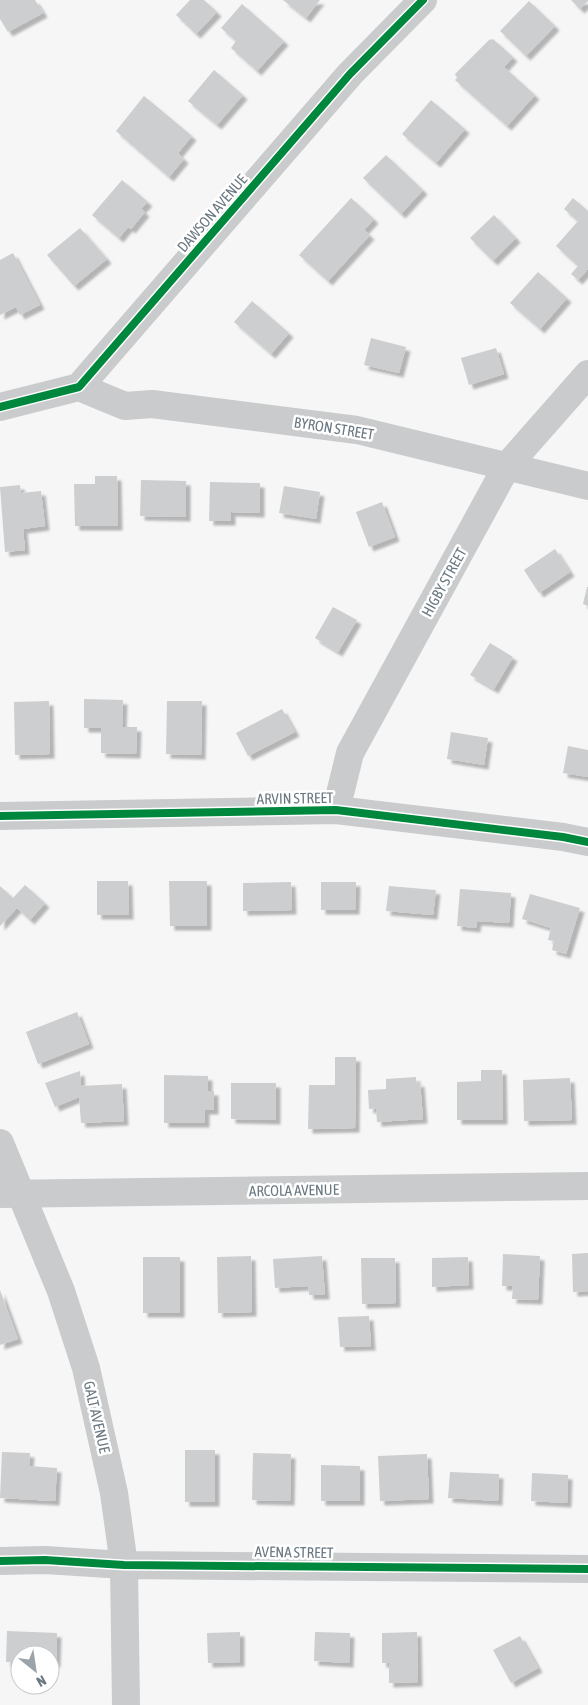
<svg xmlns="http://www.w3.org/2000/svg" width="588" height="1705" font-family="'Asap Condensed',sans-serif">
<defs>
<filter id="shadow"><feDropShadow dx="4.5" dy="4.5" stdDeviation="1" flood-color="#0004"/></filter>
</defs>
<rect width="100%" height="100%" fill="#f6f6f6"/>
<path fill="#cdcecf" filter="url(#shadow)" d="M 0,0 L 35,0 L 43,13 L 8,32 L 0,19 Z
M 190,0 L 204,0 L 217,12 L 196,34 L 176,15 Z
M 283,0 L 320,0 L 306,18 Z
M 571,0 L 588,0 L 588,1 L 580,9 Z
M 529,1 L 555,26 L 526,56 L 500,31 Z
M 242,4 L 284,41 L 257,71 L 231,48 L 236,41 L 221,28 Z
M 490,39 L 491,40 L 493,39 L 513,57 L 504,67 L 535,95 L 507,126 L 455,80 L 457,78 L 455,74 Z
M 214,70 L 243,95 L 217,125 L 188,101 Z
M 144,96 L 192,136 L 178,153 L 184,159 L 169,177 L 116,131 Z
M 431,100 L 465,129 L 436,163 L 402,134 Z
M 386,155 L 423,190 L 401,214 L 363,178 Z
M 122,180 L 148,202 L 141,209 L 145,212 L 131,229 L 128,227 L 119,238 L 92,215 Z
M 351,198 L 374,219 L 364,230 L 370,235 L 328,281 L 299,255 Z
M 573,198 L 588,211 L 588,269 L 578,280 L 571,274 L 578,266 L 556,246 L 578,221 L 564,209 Z
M 494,215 L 516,238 L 493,261 L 470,238 Z
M 80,228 L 107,259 L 74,286 L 47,255 Z
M 13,253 L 40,305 L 20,315 L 16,307 L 0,315 L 0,260 Z
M 538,272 L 567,298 L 540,329 L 510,303 Z
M 252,301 L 289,333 L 271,354 L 234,322 Z
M 371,338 L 406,347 L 399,373 L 364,365 Z
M 496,348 L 504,374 L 469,385 L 461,358 Z
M 95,476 L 117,476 L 118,526 L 75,526 L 74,484 L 95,484 Z
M 141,480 L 186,481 L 186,517 L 140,516 Z
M 210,482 L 260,483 L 260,513 L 231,512 L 231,521 L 209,521 Z
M 20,485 L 21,493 L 41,491 L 45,526 L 23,529 L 25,550 L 5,552 L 0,487 Z
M 284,486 L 320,492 L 316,519 L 279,513 Z
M 382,502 L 395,537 L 369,547 L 356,512 Z
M 555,549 L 570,572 L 539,593 L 524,570 Z
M 587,587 L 588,587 L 588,606 L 583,604 Z
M 333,607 L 357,620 L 338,652 L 315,638 Z
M 490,643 L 513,657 L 494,689 L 470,675 Z
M 84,699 L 123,700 L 122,727 L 137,727 L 136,754 L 101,753 L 101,728 L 84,728 Z
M 49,701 L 50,754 L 15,755 L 14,702 Z
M 167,701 L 202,701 L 201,755 L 166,754 Z
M 282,709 L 295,732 L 248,756 L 236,733 Z
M 451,732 L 488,738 L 484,765 L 447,759 Z
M 568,746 L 588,750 L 588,777 L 563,773 Z
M 97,881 L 128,881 L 129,915 L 97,915 Z
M 169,881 L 207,881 L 207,926 L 170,926 Z
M 291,882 L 292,910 L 243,911 L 243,883 Z
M 321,882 L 356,882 L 355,910 L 321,910 Z
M 25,885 L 45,903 L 30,920 L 17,908 L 0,926 L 0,886 L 13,898 Z
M 389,886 L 436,890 L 433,915 L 386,911 Z
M 460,889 L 511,893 L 509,923 L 477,921 L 476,928 L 457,926 Z
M 530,894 L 580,908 L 566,954 L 552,950 L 554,941 L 548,940 L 551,928 L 522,919 Z
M 77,1012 L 89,1044 L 38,1064 L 26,1032 Z
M 335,1057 L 356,1057 L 355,1128 L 308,1129 L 309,1085 L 335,1085 Z
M 481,1070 L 502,1070 L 503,1120 L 457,1120 L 457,1082 L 481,1081 Z
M 80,1071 L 81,1086 L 122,1084 L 124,1121 L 81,1123 L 79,1097 L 55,1107 L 45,1083 Z
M 164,1075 L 208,1076 L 208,1091 L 214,1091 L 214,1110 L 205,1110 L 205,1123 L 164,1123 Z
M 416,1077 L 416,1083 L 420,1082 L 423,1119 L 377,1122 L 376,1108 L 369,1109 L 368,1090 L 386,1089 L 386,1079 Z
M 570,1078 L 572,1120 L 524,1121 L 523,1080 Z
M 231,1083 L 276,1083 L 276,1120 L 231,1119 Z
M 588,1253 L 588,1291 L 573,1292 L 572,1254 Z
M 503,1254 L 540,1256 L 538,1300 L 512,1299 L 513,1286 L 502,1286 Z
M 251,1256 L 252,1312 L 218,1313 L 217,1257 Z
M 322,1256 L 325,1295 L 309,1295 L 308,1286 L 275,1288 L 273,1259 Z
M 143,1257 L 180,1257 L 180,1313 L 143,1313 Z
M 468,1257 L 469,1285 L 432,1287 L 432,1258 Z
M 361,1258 L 395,1258 L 396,1303 L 362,1304 Z
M 0,1290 L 18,1339 L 0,1345 Z
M 369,1316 L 371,1346 L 340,1347 L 338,1317 Z
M 185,1450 L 215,1450 L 215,1502 L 185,1502 Z
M 2,1452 L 30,1453 L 29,1466 L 57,1468 L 55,1501 L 0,1498 Z
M 253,1453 L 291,1454 L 290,1501 L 252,1500 Z
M 427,1454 L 429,1499 L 380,1501 L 378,1456 Z
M 321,1465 L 360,1466 L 360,1501 L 321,1501 Z
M 450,1472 L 499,1474 L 498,1501 L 448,1498 Z
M 532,1473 L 568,1475 L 567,1503 L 531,1501 Z
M 7,1631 L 57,1633 L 56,1663 L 50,1662 L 50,1655 L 20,1655 L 20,1662 L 6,1662 Z
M 240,1632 L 240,1662 L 208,1663 L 207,1633 Z
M 315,1632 L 350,1633 L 349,1663 L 314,1661 Z
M 417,1632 L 418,1682 L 389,1683 L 389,1663 L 382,1663 L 382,1633 Z
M 520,1636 L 538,1668 L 511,1683 L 493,1650 Z"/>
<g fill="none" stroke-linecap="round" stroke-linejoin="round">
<path stroke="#c9cbcc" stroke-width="28" d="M 79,387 L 125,406 L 152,404 L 357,430 L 588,486
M 0,407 L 79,387 L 350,74 L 423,0
M 336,810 L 350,753 L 507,466 L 588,374
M 0,816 L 336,810 L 563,837 L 588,842
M 0,1143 L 61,1291 L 86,1368 L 114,1493 L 124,1565 L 126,1705
M 0,1561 L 45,1560 L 124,1565 L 588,1569"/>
<path stroke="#c9cbcc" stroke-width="28" d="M 0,1194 L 588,1186"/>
<g stroke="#fff" stroke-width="11">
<path id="cycleway" d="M 0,407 L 79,387 L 350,74 L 423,0
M 0,816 L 336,810 L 563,837 L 588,842
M 0,1561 L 45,1560 L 124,1565 L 588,1569"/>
</g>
<use href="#cycleway" stroke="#00873e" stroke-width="8"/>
</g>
<g text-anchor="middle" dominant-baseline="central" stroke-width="5" stroke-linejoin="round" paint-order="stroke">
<g font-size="15" fill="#6a7882" stroke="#fff">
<text transform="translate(212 213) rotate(-49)">DAWSON AVENUE</text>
<text transform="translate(334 428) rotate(9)">BYRON STREET</text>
<text transform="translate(444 582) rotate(-61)">HIGBY STREET</text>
<text transform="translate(295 798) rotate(-1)">ARVIN STREET</text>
<text transform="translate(294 1190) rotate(-1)">ARCOLA AVENUE</text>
<text transform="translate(97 1417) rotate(77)">GALT AVENUE</text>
<text transform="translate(294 1552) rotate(1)">AVENA STREET</text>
</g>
</g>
<g transform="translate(35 1670) rotate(150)"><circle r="24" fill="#ffffff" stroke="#c3c9cd"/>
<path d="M0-4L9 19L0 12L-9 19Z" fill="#9ba4ab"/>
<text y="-8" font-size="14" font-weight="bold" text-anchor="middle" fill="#6a7882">N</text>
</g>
</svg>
